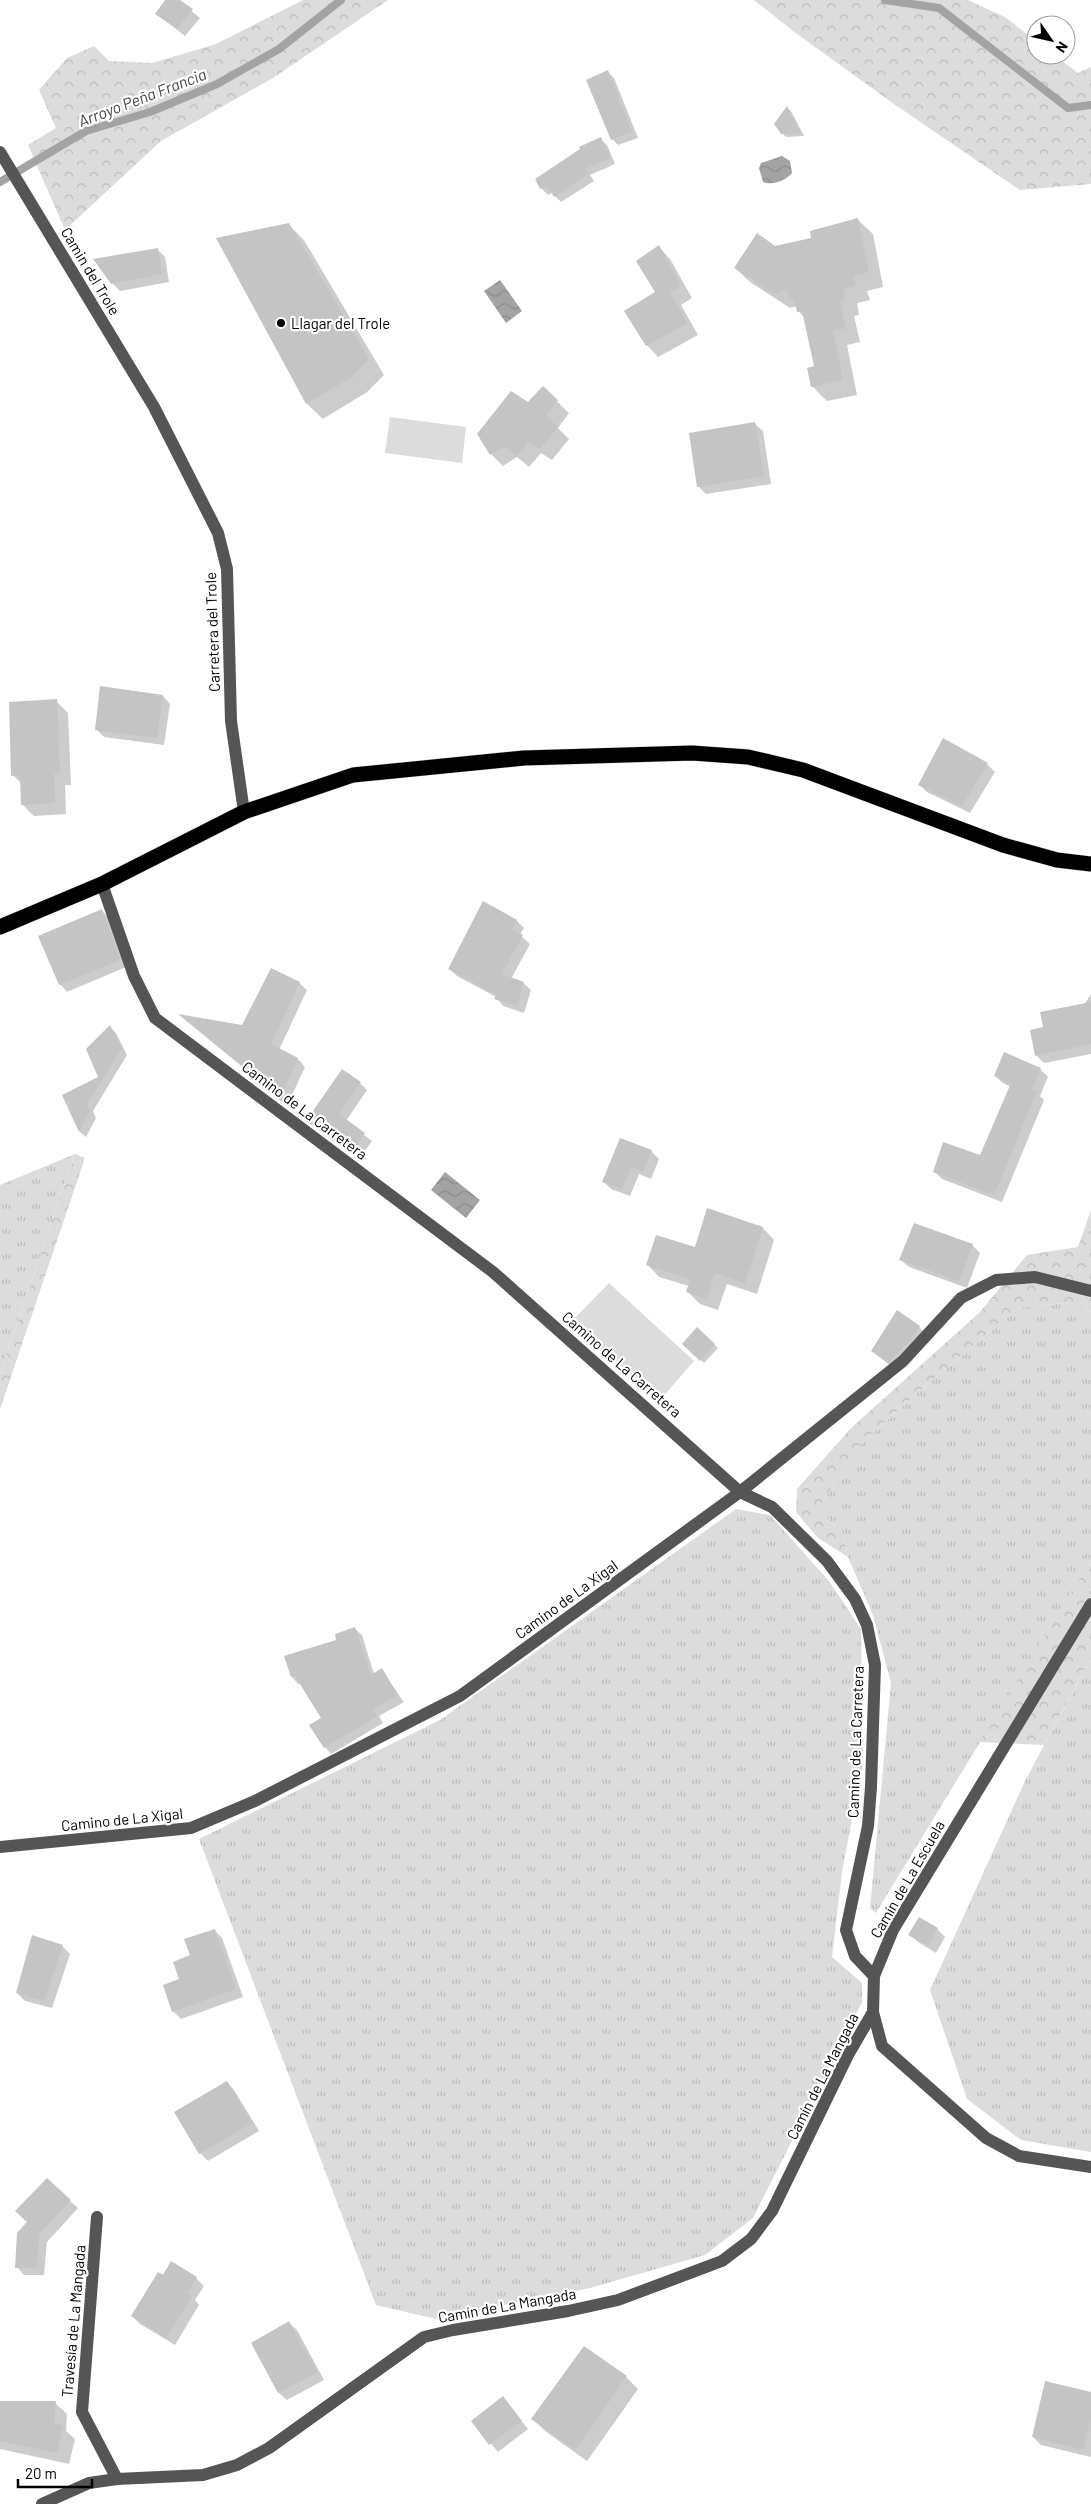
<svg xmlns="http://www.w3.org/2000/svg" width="1091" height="2504" font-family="Barlow,sans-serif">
<defs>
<pattern id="grass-tufts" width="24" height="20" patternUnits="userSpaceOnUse" patternTransform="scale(1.25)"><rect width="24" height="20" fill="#dcdcdc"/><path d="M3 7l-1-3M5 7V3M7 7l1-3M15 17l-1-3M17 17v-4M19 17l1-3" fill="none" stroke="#bbb"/></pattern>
<pattern id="forest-crowns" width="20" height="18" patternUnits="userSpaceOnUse" patternTransform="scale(1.25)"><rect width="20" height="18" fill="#dcdcdc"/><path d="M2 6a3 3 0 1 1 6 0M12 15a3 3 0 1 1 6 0" fill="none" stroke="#bbb"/></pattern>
<pattern id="water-waves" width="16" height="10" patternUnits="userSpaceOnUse" patternTransform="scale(1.25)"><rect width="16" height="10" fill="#a3a3a3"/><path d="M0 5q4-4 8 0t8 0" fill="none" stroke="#8b8b8b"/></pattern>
</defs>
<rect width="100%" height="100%" fill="#fff"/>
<path fill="url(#grass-tufts)" d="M 75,1154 L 0,1373 L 0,1185 Z
M 1066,1303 L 1091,1312 L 1091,1560 L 876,1913 L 870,1908 L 891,1683 L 873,1615 L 848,1557 L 843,1533 L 818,1510 L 853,1451 L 925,1386 L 1018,1308 Z
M 736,1509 L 770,1515 L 829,1581 L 861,1629 L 863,1762 L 842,1872 L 832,1957 L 862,1983 L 862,2002 L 753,2218 L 705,2255 L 590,2288 L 436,2319 L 376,2305 L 199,1839 L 440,1720 Z
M 1091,1658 L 1091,2152 L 1021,2140 L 967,2099 L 930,1990 L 1025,1781 Z"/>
<path fill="url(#forest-crowns)" d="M 303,0 L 388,0 L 273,78 L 161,141 L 65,230 L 28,145 L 56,128 L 39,90 L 67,58 L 94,46 L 109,61 L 152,63 L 216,44 Z
M 754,0 L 968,0 L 1005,17 L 1036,41 L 1036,55 L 1054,55 L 1078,73 L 1091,67 L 1091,184 L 1020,190 L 894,104 L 793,31 Z
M 75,1154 L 85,1158 L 0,1409 L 0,1373 Z
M 1091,1210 L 1091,1312 L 1066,1303 L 1018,1308 L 925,1386 L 853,1451 L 818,1510 L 843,1533 L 848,1557 L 818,1538 L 796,1512 L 797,1489 L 851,1428 L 980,1312 L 1027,1255 L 1078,1247 Z
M 1091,1560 L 1091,1658 L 1044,1745 L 979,1742 Z"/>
<path fill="#dcdcdc" d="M 390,417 L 466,427 L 462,463 L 385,453 Z
M 609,1283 L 694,1361 L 660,1400 L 570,1323 Z"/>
<path fill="url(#water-waves)" d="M 782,156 L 790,161 L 792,173 C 786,180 772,186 763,182 L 759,168 L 761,163 Z
M 500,280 L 522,311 L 506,323 L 484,291 Z
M 445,1172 L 480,1200 L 466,1218 L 431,1190 Z"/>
<path fill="#0003" d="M 167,0 L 178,0 L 200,18 L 185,36 L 157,14 Z
M 608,72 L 614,78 L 638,138 L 618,145 L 612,139 Z
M 787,108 L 791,111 L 804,136 L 786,137 L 782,133 Z
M 600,139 L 607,145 L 615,164 L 590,175 L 594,181 L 561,202 L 552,193 L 548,195 L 541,188 Z
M 858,220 L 873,234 L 883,287 L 867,291 L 870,300 L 857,303 L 859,315 L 854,316 L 860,342 L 847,345 L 857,395 L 827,401 L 812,386 L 815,367 L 805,318 L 798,311 L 797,306 L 790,308 L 750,282 L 735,268 L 775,247 L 813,239 Z
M 288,224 L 304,240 L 384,375 L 367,392 L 323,419 L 307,404 L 218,239 Z
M 659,247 L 670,259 L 692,298 L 681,305 L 698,335 L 658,357 L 647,345 L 657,292 Z
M 157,249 L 165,257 L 169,282 L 120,291 L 112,283 Z
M 543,388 L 569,413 L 558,428 L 569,439 L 552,460 L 541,453 L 529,467 L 517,457 L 503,466 L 491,454 Z
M 755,424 L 763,431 L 771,484 L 706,494 L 698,486 Z
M 163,696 L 170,704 L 164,745 L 104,737 L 96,729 Z
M 56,701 L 68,713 L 71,785 L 65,785 L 66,814 L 34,816 L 22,804 L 21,783 L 13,775 Z
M 987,764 L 995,772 L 970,813 L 927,792 L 920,785 Z
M 484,903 L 517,921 L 524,928 L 520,935 L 530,944 L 511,979 L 523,983 L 531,990 L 524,1013 L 503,1006 L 496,997 L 457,976 L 450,969 Z
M 102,911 L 109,918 L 126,967 L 67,992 L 60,984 Z
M 299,983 L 307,990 L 279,1050 L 298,1059 L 305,1067 L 287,1106 L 256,1082 L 257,1079 L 243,1026 Z
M 1091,994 L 1091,1054 L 1044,1063 L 1037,1056 L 1044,1028 L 1084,1005 Z
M 110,1027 L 116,1033 L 127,1055 L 93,1111 L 96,1118 L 86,1137 L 80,1132 L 63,1096 L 99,1077 Z
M 1040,1069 L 1048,1077 L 1040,1096 L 1044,1100 L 1002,1202 L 942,1179 L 934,1171 L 981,1157 L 1011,1087 L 1003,1083 L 995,1076 Z
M 360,1083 L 367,1090 L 346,1121 L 372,1141 L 359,1159 L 308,1121 Z
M 651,1151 L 659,1159 L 651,1179 L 639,1174 L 630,1196 L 611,1189 L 603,1181 Z
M 763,1228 L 774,1240 L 757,1294 L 727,1284 L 718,1310 L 700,1304 L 688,1292 L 689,1286 L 659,1277 L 648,1265 Z
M 972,1245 L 980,1253 L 967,1288 L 909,1267 L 901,1260 Z
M 919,1327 L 927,1335 L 896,1370 L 872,1351 Z
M 697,1329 L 718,1348 L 704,1363 L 684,1344 Z
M 355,1629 L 362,1635 L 374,1674 L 381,1670 L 404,1702 L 379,1716 L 383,1723 L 331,1754 L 325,1747 L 323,1719 L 301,1683 L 298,1684 L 292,1677 Z
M 919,1919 L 937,1929 L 945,1937 L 936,1953 L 918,1942 L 910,1935 Z
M 214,1930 L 222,1938 L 243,1997 L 181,2019 L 173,2011 L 181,1980 L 191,1956 Z
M 62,1946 L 70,1954 L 52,2008 L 25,2001 L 17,1993 Z
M 227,2082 L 234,2090 L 259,2131 L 208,2161 L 200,2153 L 176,2112 Z
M 70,2201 L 78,2208 L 47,2242 L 44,2275 L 24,2275 L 17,2267 L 18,2233 Z
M 163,2276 L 196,2278 L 204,2286 L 195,2300 L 199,2305 L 175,2345 L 140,2324 L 132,2316 Z
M 289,2323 L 297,2330 L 324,2380 L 287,2400 L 279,2393 L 252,2343 Z
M 626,2377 L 638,2389 L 587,2461 L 545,2431 L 533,2419 Z
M 1091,2393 L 1091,2457 L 1041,2445 L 1033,2437 Z
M 503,2398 L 528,2429 L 498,2452 L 473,2421 Z
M 0,2402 L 55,2403 L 67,2414 L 66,2431 L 75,2439 L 69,2464 L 0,2449 Z"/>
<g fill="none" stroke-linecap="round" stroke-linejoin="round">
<path stroke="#a3a3a3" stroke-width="8" d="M 885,0 L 939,8 L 1068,108 L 1091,105
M 0,182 L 86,131 L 150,112 L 217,84 L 279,49 L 341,0"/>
</g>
<path fill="#c4c4c4" d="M 165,0 L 180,0 L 193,9 L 177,29 L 155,14 Z
M 608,70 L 632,132 L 611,140 L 586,80 Z
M 787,106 L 801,133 L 781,134 L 774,124 Z
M 601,137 L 610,158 L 585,169 L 588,174 L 554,197 L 547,186 L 540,189 L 535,179 L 580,149 L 579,147 Z
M 858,218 L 869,272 L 853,276 L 856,285 L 843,289 L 845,300 L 840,302 L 846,328 L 833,331 L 843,380 L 811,387 L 807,368 L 814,366 L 802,311 L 797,312 L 794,299 L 789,300 L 787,290 L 774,294 L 734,268 L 757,233 L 775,246 L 811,238 L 810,231 Z
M 289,223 L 369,359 L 352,377 L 306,404 L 216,238 Z
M 659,245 L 681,286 L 670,293 L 687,323 L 646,346 L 624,311 L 655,292 L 636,261 Z
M 158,248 L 162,274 L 111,284 L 93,259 Z
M 543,386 L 558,400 L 546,416 L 558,427 L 540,449 L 528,442 L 516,456 L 504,446 L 490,455 L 477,434 L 511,391 L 528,402 Z
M 755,422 L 764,476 L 697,487 L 689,433 Z
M 100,686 L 163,695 L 157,738 L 95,730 Z
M 57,699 L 60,773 L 54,774 L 55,803 L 21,805 L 20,775 L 11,776 L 9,702 Z
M 943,738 L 988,763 L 962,806 L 918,785 Z
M 483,901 L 517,920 L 512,929 L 523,935 L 502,974 L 524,982 L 517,1006 L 494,999 L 496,995 L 448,969 Z
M 102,909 L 120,960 L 59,985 L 38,936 Z
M 271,968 L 300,982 L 271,1044 L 298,1058 L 280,1099 L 254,1082 L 256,1078 L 178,1014 L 242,1025 Z
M 1091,1002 L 1091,1044 L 1035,1056 L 1030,1030 L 1043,1027 L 1040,1012 Z
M 110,1025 L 122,1048 L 87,1104 L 90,1111 L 79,1132 L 62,1095 L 98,1077 L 86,1049 Z
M 1004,1052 L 1041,1068 L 1032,1089 L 1037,1091 L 994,1195 L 933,1172 L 943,1142 L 980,1155 L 1011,1083 L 994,1076 Z
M 342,1069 L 361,1082 L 339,1114 L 365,1133 L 351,1153 L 306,1121 Z
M 620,1138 L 652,1150 L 643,1172 L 631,1167 L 622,1189 L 602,1182 Z
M 707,1208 L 763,1227 L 745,1283 L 715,1273 L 707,1299 L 686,1292 L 690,1279 L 646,1265 L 656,1235 L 695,1247 Z
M 914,1223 L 973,1244 L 959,1281 L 899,1260 Z
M 897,1310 L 920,1326 L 909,1342 L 888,1363 L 871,1351 Z
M 697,1327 L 715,1344 L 700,1361 L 682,1344 Z
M 355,1627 L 371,1675 L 382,1668 L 398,1695 L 373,1709 L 377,1716 L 324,1748 L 309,1725 L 321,1718 L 295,1676 L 291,1677 L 284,1656 L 336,1640 L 335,1634 Z
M 919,1917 L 938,1928 L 928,1946 L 908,1935 Z
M 215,1929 L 236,1989 L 172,2012 L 163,1985 L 179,1979 L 173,1962 L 190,1955 L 184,1939 Z
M 32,1935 L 63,1945 L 44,2001 L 16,1993 Z
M 227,2081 L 252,2123 L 199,2154 L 174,2112 Z
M 47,2178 L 71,2200 L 39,2234 L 37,2267 L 15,2268 L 17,2233 L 27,2222 L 15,2211 Z
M 171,2261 L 197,2277 L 187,2293 L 192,2296 L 166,2338 L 131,2316 L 158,2272 L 163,2275 Z
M 289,2321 L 317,2372 L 278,2393 L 251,2343 Z
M 584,2346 L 627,2376 L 575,2450 L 531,2419 Z
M 1045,2381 L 1091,2392 L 1091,2417 L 1083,2450 L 1032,2437 Z
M 503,2396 L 522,2421 L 489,2445 L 471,2421 Z
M 0,2401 L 56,2401 L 54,2423 L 63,2426 L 57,2453 L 0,2441 Z"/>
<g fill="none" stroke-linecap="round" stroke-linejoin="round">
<g stroke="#dbdbdb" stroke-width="16">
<path id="highway" d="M 0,927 L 102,884 L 244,812 L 353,775 L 524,758 L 692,753 L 748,757 L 803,770 L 1003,845 L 1057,860 L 1091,864"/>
</g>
<path stroke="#555" stroke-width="12" d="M 0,152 L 154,407 L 218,533 L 227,569 L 231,721 L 244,812
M 102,884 L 134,976 L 155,1018 L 493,1272 L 740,1492 L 772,1507 L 827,1561 L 855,1599 L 867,1625 L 875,1665 L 871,1787 L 868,1826 L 846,1930 L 855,1956 L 874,1976
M 1091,1604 L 893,1930 L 874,1976 L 873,2012 L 882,2046 L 986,2138 L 1019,2156 L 1091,2167
M 0,1847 L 191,1828 L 255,1801 L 460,1696 L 740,1492 L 903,1361 L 961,1298 L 996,1280 L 1035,1277 L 1091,1291
M 97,2217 L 82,2412 L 117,2479
M 42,2504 L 89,2483 L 117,2479 L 203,2475 L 237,2465 L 269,2448 L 424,2337 L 453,2330 L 568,2311 L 618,2300 L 722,2261 L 751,2239 L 772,2211 L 848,2055 L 873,2012"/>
<use href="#highway" stroke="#000" stroke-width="15"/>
</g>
<circle fill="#000" stroke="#fff" stroke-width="2" cx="281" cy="323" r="5"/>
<g text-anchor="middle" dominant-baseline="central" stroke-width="4.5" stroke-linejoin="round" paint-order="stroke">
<g font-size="15" fill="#000" stroke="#fff">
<text transform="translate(91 271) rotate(59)">Camin del Trole</text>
<text transform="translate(212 632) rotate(-92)">Carretera del Trole</text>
<text transform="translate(305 1110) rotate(37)">Camino de La Carretera</text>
<text transform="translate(622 1364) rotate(41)">Camino de La Carretera</text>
<text transform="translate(566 1599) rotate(-36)">Camino de La Xigal</text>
<text transform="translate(855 1742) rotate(-88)">Camino de La Carretera</text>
<text transform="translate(122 1819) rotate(-6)">Camino de La Xigal</text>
<text transform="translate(907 1879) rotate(-60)">Camín de La Escuela</text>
<text transform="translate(822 2076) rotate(-63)">Camín de La Mangada</text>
<text transform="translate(507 2305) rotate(-10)">Camín de La Mangada</text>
<text transform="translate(73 2321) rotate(-85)">Travesía de La Mangada</text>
</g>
<g font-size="15" fill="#000" stroke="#fff" text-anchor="start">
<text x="291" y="323">Llagar del Trole</text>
</g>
<g font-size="16" font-style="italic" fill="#444" stroke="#fff">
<text transform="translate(142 97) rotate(-21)">Arroyo Peña Francia</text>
</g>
</g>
<g transform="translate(1051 40) rotate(124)"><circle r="24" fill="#ffffff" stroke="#999999"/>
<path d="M0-4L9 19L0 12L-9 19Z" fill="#000000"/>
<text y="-8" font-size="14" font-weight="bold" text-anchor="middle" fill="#000000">N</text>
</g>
<path d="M18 2479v8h74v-8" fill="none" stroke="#000000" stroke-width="2.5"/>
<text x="25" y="2479" font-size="15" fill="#000000" stroke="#ffffff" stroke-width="4" paint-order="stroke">20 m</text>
</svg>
